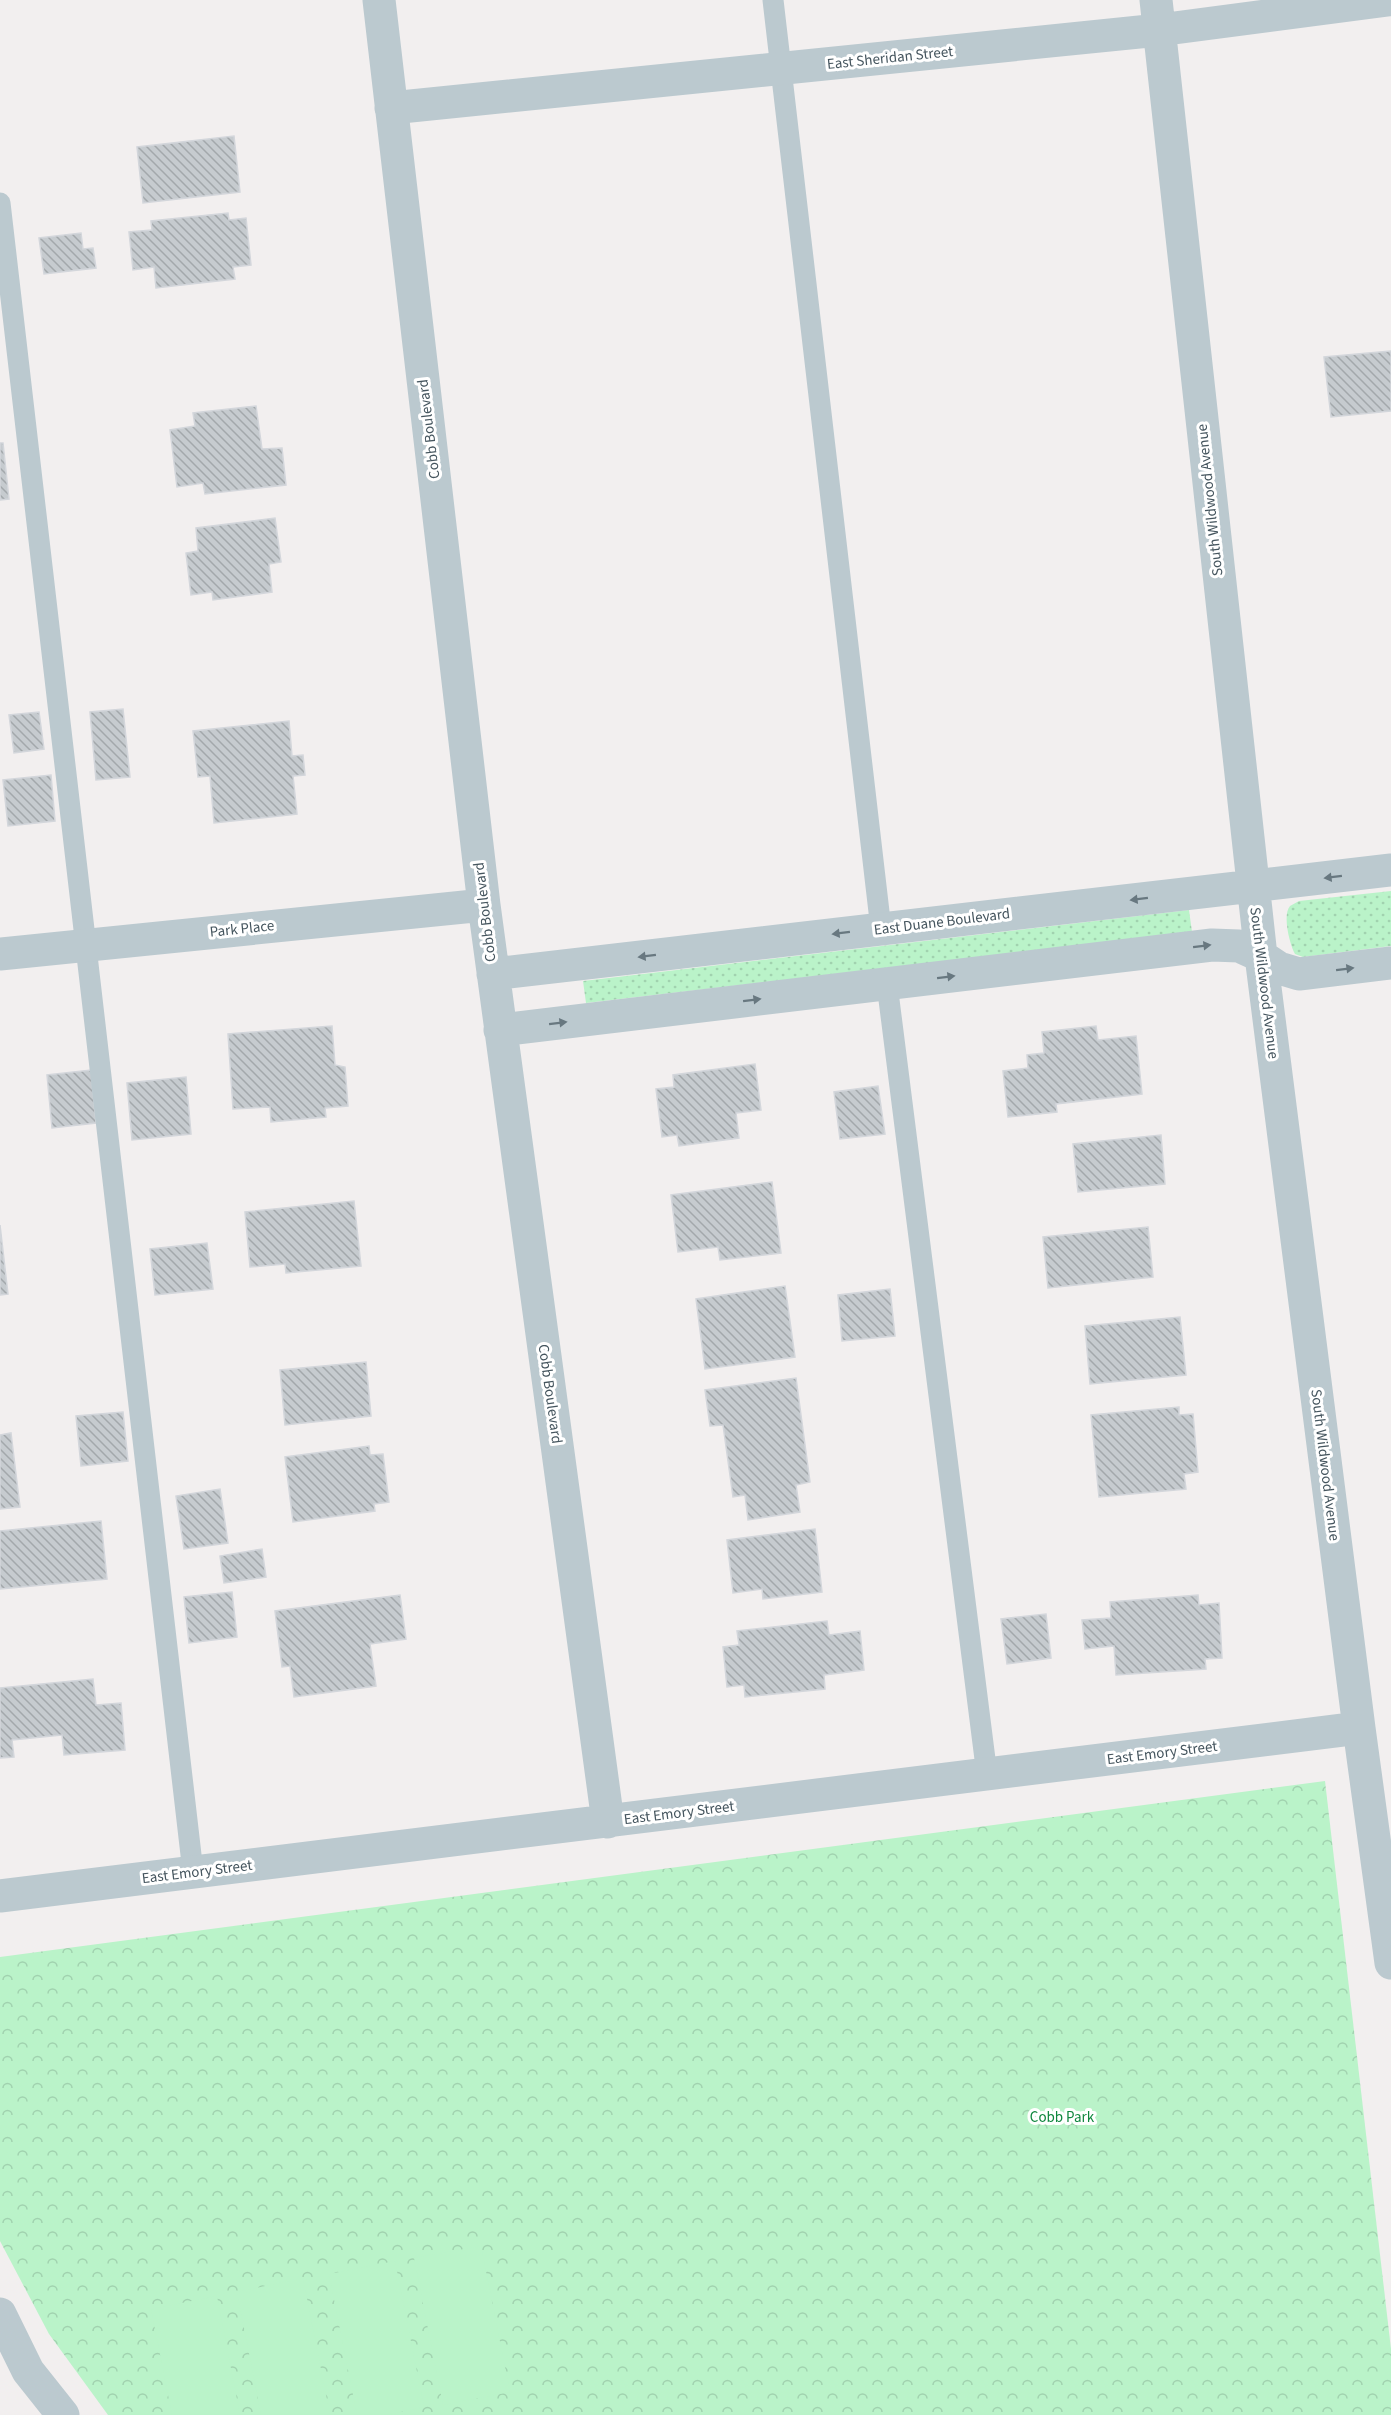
<svg xmlns="http://www.w3.org/2000/svg" width="1391" height="2415" font-family="'Source Sans 3',sans-serif">
<defs>
<pattern id="grass-dots" width="8" height="8" patternUnits="userSpaceOnUse" patternTransform="scale(1.5)"><rect width="8" height="8" fill="#baf3c9"/><path d="M2 2h.1M6 6h.1" fill="none" stroke="#a1d2af" stroke-width="1.8" stroke-linecap="round"/></pattern>
<pattern id="park-crowns" width="20" height="18" patternUnits="userSpaceOnUse" patternTransform="scale(1.5)"><rect width="20" height="18" fill="#baf3c9"/><path d="M2 6a3 3 0 1 1 6 0M12 15a3 3 0 1 1 6 0" fill="none" stroke="#a1d2af"/></pattern>
<pattern id="building-back-hatch" width="6" height="6" patternUnits="userSpaceOnUse" patternTransform="scale(1.5)"><rect width="6" height="6" fill="#c6cbcf"/><path d="M-1 5l2 2M0 0l6 6M5-1l2 2" fill="none" stroke="#a3a8ab"/></pattern>
</defs>
<rect width="100%" height="100%" fill="#f2efef"/>
<path fill="url(#grass-dots)" d="M 1391,891 L 1391,946 L 1303,957 L 1295,954 C 1290,945 1282,915 1290,906 C 1293,904 1296,903 1299,901 Z
M 1189,910 L 1192,932 L 586,1003 L 583,981 Z"/>
<path fill="url(#park-crowns)" d="M 1325,1781 L 1391,2349 L 1391,2415 L 108,2415 L 49,2334 L 0,2241 L 0,1957 Z"/>
<path fill="#baf3c9" d="M 481,2246 L 510,2392 L 443,2405 L 414,2258 Z
M 395,2261 L 424,2407 L 387,2415 L 357,2415 L 329,2274 Z
M 303,2278 L 330,2415 L 261,2415 L 237,2292 Z
M 217,2296 L 240,2415 L 172,2415 L 151,2309 Z"/>
<path fill="url(#building-back-hatch)" stroke="#d3d6db" stroke-width="1.5" d="M 234,136 L 240,192 L 143,203 L 137,147 Z
M 228,213 L 229,220 L 246,218 L 251,265 L 233,267 L 235,279 L 156,288 L 154,267 L 133,270 L 129,232 L 152,230 L 151,221 Z
M 81,233 L 83,249 L 93,248 L 96,268 L 44,274 L 39,238 Z
M 1391,351 L 1391,411 L 1331,417 L 1324,357 Z
M 256,406 L 262,449 L 282,448 L 286,485 L 205,494 L 203,483 L 177,487 L 170,430 L 195,426 L 193,413 Z
M 0,443 L 3,443 L 9,499 L 0,500 Z
M 275,518 L 281,562 L 269,564 L 272,592 L 213,600 L 212,592 L 191,595 L 186,553 L 198,551 L 196,528 Z
M 123,709 L 130,777 L 96,780 L 90,712 Z
M 39,712 L 44,749 L 14,753 L 9,715 Z
M 289,721 L 292,756 L 303,755 L 305,775 L 293,776 L 297,814 L 214,823 L 210,776 L 198,777 L 193,731 Z
M 51,775 L 55,821 L 8,826 L 3,780 Z
M 332,1026 L 335,1065 L 345,1067 L 348,1106 L 325,1108 L 326,1117 L 271,1122 L 270,1107 L 233,1109 L 228,1034 Z
M 1096,1026 L 1098,1040 L 1136,1036 L 1142,1094 L 1056,1104 L 1057,1112 L 1008,1117 L 1003,1071 L 1028,1068 L 1027,1055 L 1044,1053 L 1042,1032 Z
M 755,1064 L 761,1110 L 736,1113 L 739,1138 L 679,1146 L 677,1135 L 662,1137 L 656,1089 L 674,1087 L 673,1075 Z
M 91,1070 L 96,1123 L 52,1128 L 47,1075 Z
M 186,1077 L 191,1134 L 132,1140 L 127,1083 Z
M 878,1086 L 885,1134 L 840,1139 L 834,1092 Z
M 1161,1135 L 1165,1184 L 1078,1192 L 1073,1144 Z
M 772,1182 L 781,1253 L 720,1260 L 718,1247 L 678,1252 L 671,1195 Z
M 354,1201 L 361,1266 L 286,1273 L 285,1264 L 250,1267 L 245,1212 Z
M 0,1225 L 8,1294 L 0,1295 Z
M 1148,1227 L 1153,1277 L 1048,1288 L 1043,1237 Z
M 207,1243 L 213,1289 L 155,1295 L 150,1249 Z
M 785,1286 L 795,1357 L 705,1369 L 696,1299 Z
M 890,1289 L 895,1336 L 842,1341 L 838,1295 Z
M 1180,1317 L 1186,1375 L 1090,1384 L 1085,1326 Z
M 366,1362 L 371,1416 L 285,1425 L 280,1370 Z
M 796,1378 L 810,1482 L 796,1485 L 800,1512 L 748,1520 L 745,1495 L 733,1497 L 723,1425 L 710,1426 L 705,1390 Z
M 1179,1407 L 1179,1415 L 1193,1414 L 1198,1472 L 1184,1474 L 1186,1489 L 1099,1497 L 1091,1415 Z
M 123,1412 L 128,1461 L 81,1466 L 76,1416 Z
M 11,1433 L 20,1507 L 0,1509 L 0,1435 Z
M 369,1446 L 370,1455 L 383,1454 L 389,1502 L 374,1504 L 375,1511 L 293,1522 L 285,1457 Z
M 220,1489 L 228,1543 L 184,1549 L 176,1496 Z
M 101,1521 L 107,1579 L 0,1589 L 0,1531 Z
M 815,1529 L 822,1592 L 763,1599 L 762,1589 L 733,1593 L 727,1540 Z
M 262,1549 L 266,1577 L 224,1583 L 220,1556 Z
M 232,1592 L 237,1637 L 189,1643 L 184,1597 Z
M 400,1595 L 406,1639 L 370,1644 L 376,1686 L 294,1697 L 290,1666 L 282,1667 L 275,1611 Z
M 1198,1595 L 1199,1605 L 1219,1603 L 1222,1658 L 1205,1659 L 1206,1669 L 1116,1675 L 1114,1646 L 1085,1649 L 1082,1620 L 1111,1618 L 1110,1602 Z
M 1046,1614 L 1051,1658 L 1007,1664 L 1001,1619 Z
M 827,1621 L 829,1635 L 860,1631 L 864,1670 L 824,1675 L 825,1689 L 745,1697 L 744,1685 L 727,1687 L 723,1647 L 739,1645 L 737,1631 Z
M 93,1679 L 96,1705 L 121,1703 L 125,1750 L 64,1755 L 62,1735 L 12,1740 L 14,1757 L 0,1758 L 0,1688 Z"/>
<g fill="none" stroke-linecap="round" stroke-linejoin="round">
<path stroke="#bbc9cf" stroke-width="21" d="M 773,0 L 881,929
M 0,203 L 193,1872
M 887,984 L 987,1775"/>
<path stroke="#bbc9cf" stroke-width="33" d="M 379,0 L 484,905 L 608,1822
M 1156,0 L 1261,956 L 1359,1728 L 1391,1963
M 391,108 L 1159,30 L 1388,0
M 0,954 L 484,905
M 493,974 L 1391,870
M 500,1030 L 1212,945 L 1239,946 L 1261,956 L 1279,968 L 1299,974 L 1391,963
M 0,1896 L 1359,1728"/>
<path stroke="#bbc9cf" stroke-width="33" d="M 0,2314 L 28,2371 L 63,2415"/>
</g>
<defs><path id="oneway-solid" d="M-6-.8H1V-3.2L6.5 0L1 3.2V.8H-6Z" transform="scale(1.5)"/></defs>
<g fill="#687880">
<use href="#oneway-solid" transform="translate(1333 877) rotate(173)"/>
<use href="#oneway-solid" transform="translate(1139 899) rotate(173)"/>
<use href="#oneway-solid" transform="translate(841 933) rotate(173)"/>
<use href="#oneway-solid" transform="translate(1202 946) rotate(-7)"/>
<use href="#oneway-solid" transform="translate(647 956) rotate(173)"/>
<use href="#oneway-solid" transform="translate(1345 969) rotate(-7)"/>
<use href="#oneway-solid" transform="translate(946 977) rotate(-7)"/>
<use href="#oneway-solid" transform="translate(752 1000) rotate(-7)"/>
<use href="#oneway-solid" transform="translate(558 1023) rotate(-7)"/>
</g>
<g text-anchor="middle" dominant-baseline="central" stroke-width="6" stroke-linejoin="round" paint-order="stroke">
<g font-size="15" fill="#45555e" stroke="#fff">
<text transform="translate(890 58) rotate(-6)">East Sheridan Street</text>
<text transform="translate(429 429) rotate(-97)">Cobb Boulevard</text>
<text transform="translate(1210 500) rotate(-96)">South Wildwood Avenue</text>
<text transform="translate(485 912) rotate(-97)">Cobb Boulevard</text>
<text transform="translate(942 922) rotate(-7)">East Duane Boulevard</text>
<text transform="translate(242 929) rotate(-6)">Park Place</text>
<text transform="translate(1264 983) rotate(83)">South Wildwood Avenue</text>
<text transform="translate(550 1394) rotate(82)">Cobb Boulevard</text>
<text transform="translate(1325 1465) rotate(83)">South Wildwood Avenue</text>
<text transform="translate(1162 1753) rotate(-7)">East Emory Street</text>
<text transform="translate(679 1813) rotate(-7)">East Emory Street</text>
<text transform="translate(197 1872) rotate(-7)">East Emory Street</text>
</g>
<g font-size="15" fill="#0f873d" stroke="#fff">
<text x="1062" y="2117">Cobb Park</text>
</g>
</g>
</svg>
